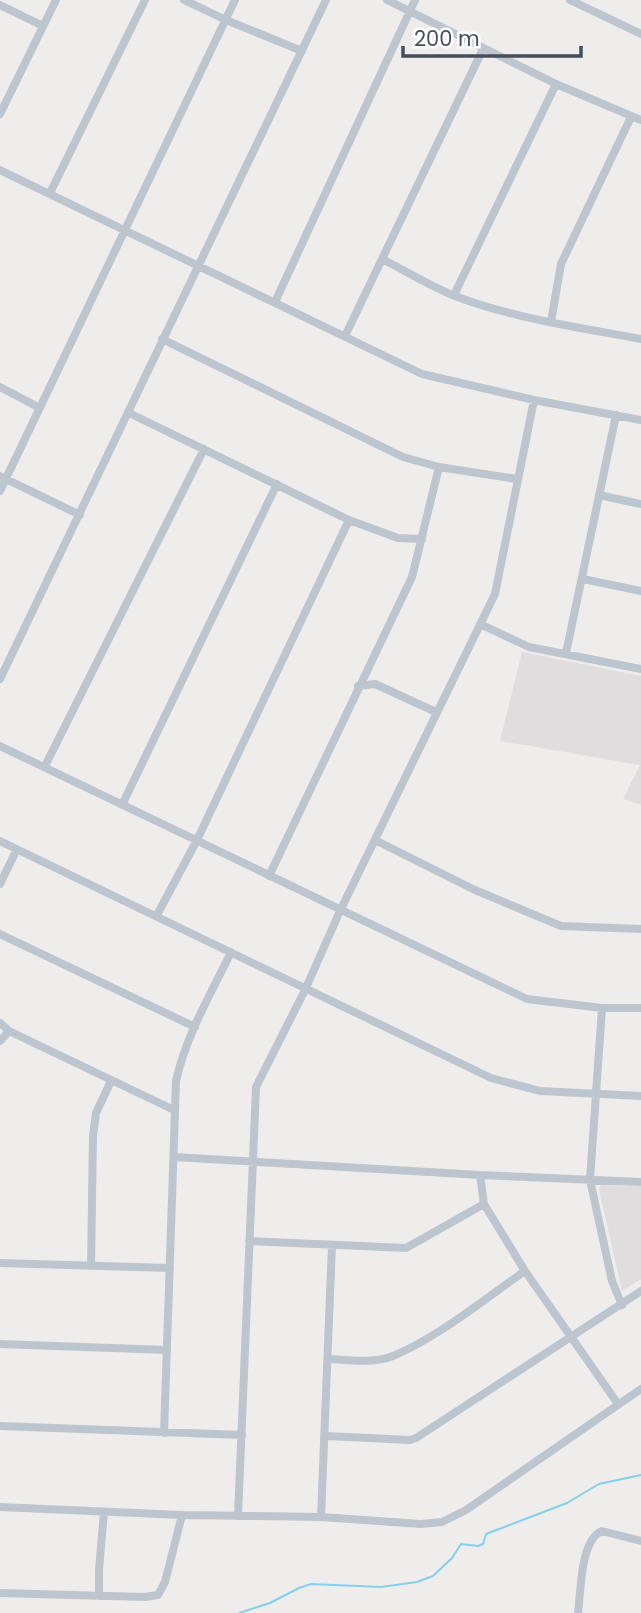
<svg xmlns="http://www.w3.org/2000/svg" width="641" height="1613" font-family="Poppins,sans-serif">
<rect width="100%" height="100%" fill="#efecec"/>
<path fill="#e0ddde" d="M 522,652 L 641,676 L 641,805 L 623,799 L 640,765 L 500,741 Z
M 601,1185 L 641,1186 L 641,1279 L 622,1291 L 599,1189 Z"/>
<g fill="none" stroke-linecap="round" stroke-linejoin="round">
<path stroke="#85d0ec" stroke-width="2" d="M 239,1613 L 270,1603 L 299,1588 L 311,1584 L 381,1587 L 417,1582 L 433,1576 L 452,1558 L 461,1544 L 478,1546 L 483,1544 L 486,1534 L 567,1503 L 599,1484 L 641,1475"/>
<path stroke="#bdc6cf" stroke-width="8" d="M 184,0 L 226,20 L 302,51
M 387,0 L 556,84 L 641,120
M 570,0 L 641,34
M 0,5 L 43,26
M 0,114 L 56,0
M 0,170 L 422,374 L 534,400 L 641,420
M 50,193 L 145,0
M 382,259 C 406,271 430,286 455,296 C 512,318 581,328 641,339
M 454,295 L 556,84
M 275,302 L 415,0
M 551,322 L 561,264 L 631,117
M 345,336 L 483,49
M 162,339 L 403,457 L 439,467 L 517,479
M 0,387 L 40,408
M 129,413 L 349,520 L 398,538 L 422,539
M 0,476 L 80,515
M 0,491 L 235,0
M 599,495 L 641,504
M 583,579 L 641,591
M 480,624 L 529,647 L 641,669
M 566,653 L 616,415
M 0,679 L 326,0
M 358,686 L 375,684 L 436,712
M 0,746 L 527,999 L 602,1008 L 641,1008
M 45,766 L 204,449
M 122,805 L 277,484
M 375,840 L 475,890 L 561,926 L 641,929
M 0,841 L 491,1078 L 540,1091 L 641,1096
M 269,876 L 412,577 L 439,467
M 0,884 L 17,849
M 157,915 L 197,840 L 349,520
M 0,934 L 195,1027
M 602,1008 L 590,1180 L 612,1281 L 622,1305
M 0,1023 L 9,1031 L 174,1110
M 0,1041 L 9,1031
M 174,1157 L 480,1175 L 641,1182
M 480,1175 L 484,1204 L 525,1271 L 618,1404
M 249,1241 L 406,1248 L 484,1204
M 0,1263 L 170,1268
M 91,1266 L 93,1136 L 96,1113 L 111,1081
M 0,1344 L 167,1350
M 329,1359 C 349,1360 373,1364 393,1356 C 437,1338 486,1298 525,1271
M 0,1426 L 242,1435
M 164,1433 L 176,1081 C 186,1035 211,994 231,952
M 326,1436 L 410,1440 L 416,1438 L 641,1291
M 0,1507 L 182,1515 L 321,1517 L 421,1524 L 442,1522 L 466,1510 L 641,1389
M 238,1516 L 256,1087 L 305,990 L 340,911 L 495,594 L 534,400
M 321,1517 L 332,1245
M 0,1593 L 145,1597 L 158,1595 L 165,1582 L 182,1515
M 99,1596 L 99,1570 L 104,1512
M 578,1613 C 581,1592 580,1540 602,1531 L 641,1541"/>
</g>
<path d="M403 46v10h178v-10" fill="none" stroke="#454e5a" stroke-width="3.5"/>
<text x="414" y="46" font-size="21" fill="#454e5a" stroke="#ffffff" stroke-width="5" paint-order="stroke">200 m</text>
</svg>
